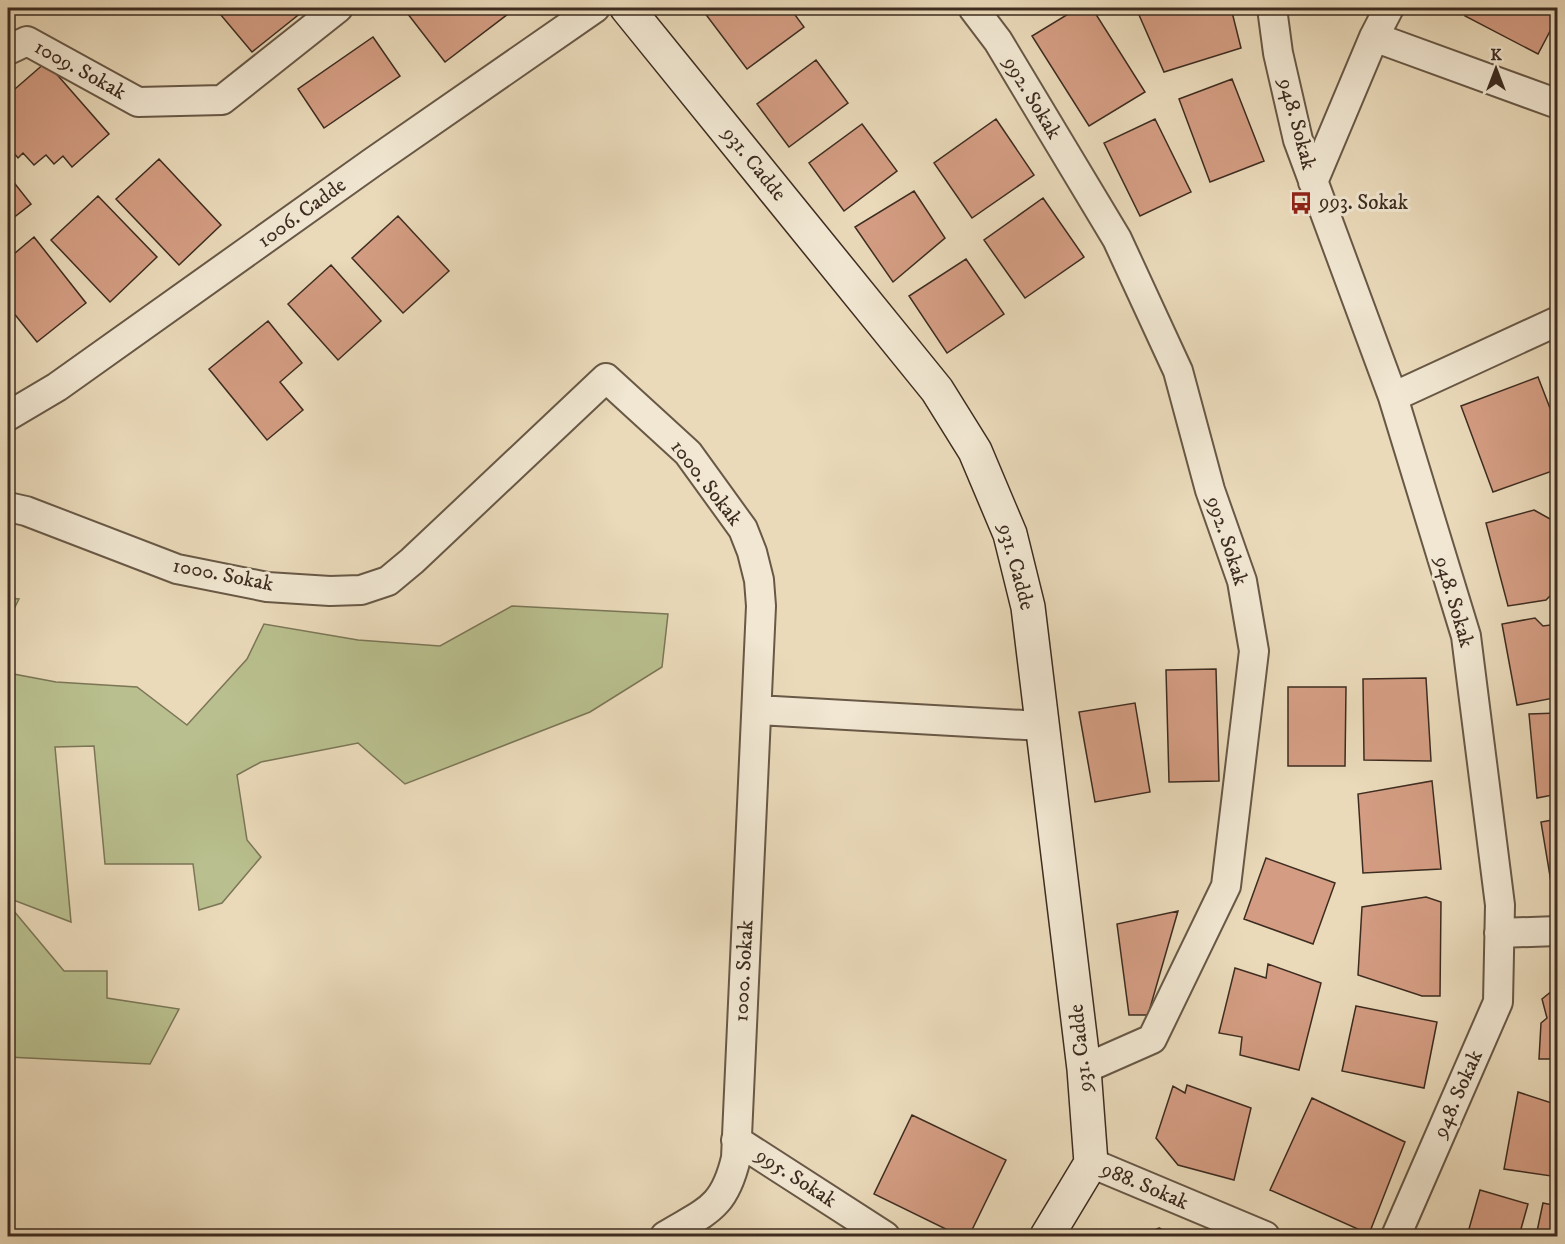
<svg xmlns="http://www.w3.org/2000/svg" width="1565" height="1244" font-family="'IM FELL DW Pica',serif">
<rect width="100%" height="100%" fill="#eadaba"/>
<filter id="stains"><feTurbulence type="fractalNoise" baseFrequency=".00333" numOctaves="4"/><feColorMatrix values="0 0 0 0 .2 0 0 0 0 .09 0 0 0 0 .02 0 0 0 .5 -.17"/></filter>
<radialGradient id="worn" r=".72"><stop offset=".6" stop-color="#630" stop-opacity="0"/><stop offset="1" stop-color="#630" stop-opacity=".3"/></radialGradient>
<path fill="#b9bf8e" stroke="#7b7657" stroke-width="1.5" d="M 8,598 L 19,599 L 8,621 Z
M 512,606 L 668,614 L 662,667 L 590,712 L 405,784 L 358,743 L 261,762 L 237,775 L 247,840 L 261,857 L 222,903 L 199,910 L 193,864 L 105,864 L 94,746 L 55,747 L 71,922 L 8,898 L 8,673 L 56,682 L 137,687 L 187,725 L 247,659 L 264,624 L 358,640 L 440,646 Z
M 8,904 L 64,971 L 107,971 L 107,998 L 179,1009 L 150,1064 L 8,1057 Z"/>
<path fill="#d49d83" stroke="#3d2c20" stroke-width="1.5" d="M 215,8 L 307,8 L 252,52 Z
M 406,8 L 509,8 L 512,11 L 445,62 L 404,9 Z
M 701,8 L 790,8 L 804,27 L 747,69 Z
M 1078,8 L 1092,8 L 1145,92 L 1089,126 L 1032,36 Z
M 1136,8 L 1231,8 L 1241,48 L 1164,72 Z
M 1469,8 L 1558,8 L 1558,16 L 1538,54 L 1465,16 Z
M 373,37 L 400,76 L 324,128 L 298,89 Z
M 816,60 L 848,103 L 789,147 L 757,104 Z
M 46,62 L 109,134 L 72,167 L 63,156 L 54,164 L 46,155 L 34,165 L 23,153 L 18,158 L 8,146 L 8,95 Z
M 1232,79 L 1264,161 L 1210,182 L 1179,99 Z
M 996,119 L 1034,175 L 972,218 L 934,163 Z
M 1155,119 L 1191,192 L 1140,216 L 1104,143 Z
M 862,124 L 897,171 L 844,211 L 809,163 Z
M 159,159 L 221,225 L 179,265 L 116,199 Z
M 8,175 L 31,204 L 8,222 Z
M 914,191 L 945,238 L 893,282 L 855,227 Z
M 98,196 L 157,257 L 110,302 L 51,240 Z
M 1043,198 L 1084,257 L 1025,298 L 984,240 Z
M 398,216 L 449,271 L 403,313 L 352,258 Z
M 34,237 L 86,303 L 37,342 L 8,306 L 8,259 Z
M 966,259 L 1004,314 L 947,353 L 909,296 Z
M 331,265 L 381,321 L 338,360 L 288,304 Z
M 268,321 L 302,363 L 280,382 L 303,410 L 267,440 L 209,369 Z
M 1538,377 L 1558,429 L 1558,469 L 1493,492 L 1461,406 Z
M 1534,510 L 1552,520 L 1558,545 L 1558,588 L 1546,600 L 1508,606 L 1486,523 Z
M 1535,618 L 1543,626 L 1558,624 L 1558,686 L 1552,687 L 1554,698 L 1517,705 L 1502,624 Z
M 1216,669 L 1219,781 L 1169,782 L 1166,670 Z
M 1426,678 L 1431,761 L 1364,760 L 1363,679 Z
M 1288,687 L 1346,687 L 1345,766 L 1288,766 Z
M 1135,703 L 1150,792 L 1095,802 L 1079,712 Z
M 1558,713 L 1558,794 L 1537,798 L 1529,714 Z
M 1432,781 L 1441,869 L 1363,873 L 1358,794 Z
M 1558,819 L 1558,906 L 1555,906 L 1541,822 Z
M 1266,858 L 1335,883 L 1313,944 L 1244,919 Z
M 1426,897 L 1441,902 L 1440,996 L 1422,996 L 1358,975 L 1362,907 Z
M 1178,911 L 1148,1015 L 1129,1015 L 1117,924 Z
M 1268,964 L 1321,983 L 1299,1070 L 1240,1055 L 1242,1037 L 1219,1033 L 1235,968 L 1266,978 Z
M 1558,986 L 1558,1059 L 1539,1059 L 1541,1023 L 1547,1018 L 1542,999 Z
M 1356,1006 L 1437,1022 L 1424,1088 L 1342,1071 Z
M 1187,1085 L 1251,1108 L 1234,1180 L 1178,1165 L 1156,1138 L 1173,1086 L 1185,1093 Z
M 1518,1092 L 1558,1105 L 1558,1177 L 1504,1169 Z
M 1312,1098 L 1405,1142 L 1369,1234 L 1270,1190 Z
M 912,1115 L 1006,1160 L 969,1236 L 960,1236 L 874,1194 Z
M 1480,1190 L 1528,1204 L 1519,1236 L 1467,1236 Z
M 1543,1203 L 1558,1206 L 1558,1236 L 1536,1236 Z
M 1159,1228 L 1177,1236 L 1140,1236 Z"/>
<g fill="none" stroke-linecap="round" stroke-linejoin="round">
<g stroke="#685846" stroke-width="32">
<path id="street" d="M 973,8 L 998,41 L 1117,239 L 1178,371 L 1210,490 L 1242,581 L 1254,651 L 1226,886 L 1152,1039 L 1084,1069
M 1272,8 L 1278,53 L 1298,140 L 1393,397 L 1466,636 L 1500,905 L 1498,1002 L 1396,1236
M 1374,37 L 1558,104
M 8,50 L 27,41 L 138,102 L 222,100 L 338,8
M 1313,182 L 1374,37 L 1389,8
M 1393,397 L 1558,321
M 8,416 L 57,387 L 373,162 L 595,8
M 8,507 L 26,511 L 177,569 L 267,587 L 330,591 L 361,590 L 388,581 L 412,561 L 606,378 L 688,453 L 743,529 L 752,552 L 759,580 L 761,606 L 736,1158 C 724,1209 706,1211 665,1236
M 757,710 L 1042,726
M 1499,933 L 1558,931
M 736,1140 L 885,1236
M 1091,1163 L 1265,1236"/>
</g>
<g stroke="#3d2c20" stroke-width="36">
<path id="secondary" d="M 627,8 L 937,390 L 975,451 L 1010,534 L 1028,607 L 1084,1069 L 1091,1163 L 1047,1236"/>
</g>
<use href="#street" stroke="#f1e7d2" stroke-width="28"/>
<use href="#secondary" stroke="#f1e7d2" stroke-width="33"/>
</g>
<defs>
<g id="bus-bare" transform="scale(1.8)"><path d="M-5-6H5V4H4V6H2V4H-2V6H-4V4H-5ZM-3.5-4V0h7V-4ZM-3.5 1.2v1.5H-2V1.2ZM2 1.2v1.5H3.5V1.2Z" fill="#8f2418" stroke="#f1e7d2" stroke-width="2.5" paint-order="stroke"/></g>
</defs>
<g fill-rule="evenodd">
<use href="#bus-bare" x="1301" y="203"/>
</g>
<g text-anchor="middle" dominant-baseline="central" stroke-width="6" stroke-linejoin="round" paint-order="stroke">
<g font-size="21" fill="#3d2c20" stroke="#f1e7d2">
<text transform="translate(80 70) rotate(29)">1009. Sokak</text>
<text transform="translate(1032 98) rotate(59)">992. Sokak</text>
<text transform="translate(1297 124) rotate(75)">948. Sokak</text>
<text transform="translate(754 164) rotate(51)">931. Cadde</text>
<text transform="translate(302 213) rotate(-36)">1006. Cadde</text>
<text transform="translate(706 483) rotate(52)">1000. Sokak</text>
<text transform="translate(1227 541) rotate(72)">992. Sokak</text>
<text transform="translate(1016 567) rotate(75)">931. Cadde</text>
<text transform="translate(223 575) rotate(11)">1000. Sokak</text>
<text transform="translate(1454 602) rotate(74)">948. Sokak</text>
<text transform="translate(744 971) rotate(-87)">1000. Sokak</text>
<text transform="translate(1081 1048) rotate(-96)">931. Cadde</text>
<text transform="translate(1458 1094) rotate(-66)">948. Sokak</text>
<text transform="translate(796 1178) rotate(33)">995. Sokak</text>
<text transform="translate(1145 1186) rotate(23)">988. Sokak</text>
</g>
<g font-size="21" fill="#3d2c20" stroke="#f1e7d2" text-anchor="start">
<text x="1319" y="203">993. Sokak</text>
</g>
</g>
<rect width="1565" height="1244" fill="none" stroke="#eadaba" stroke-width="30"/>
<rect x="9" y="9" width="1547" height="1226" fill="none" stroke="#3d2c20" stroke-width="3"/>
<rect x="15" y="15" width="1535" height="1214" fill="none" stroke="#3d2c20" stroke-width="1.5"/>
<g transform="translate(1496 69)" stroke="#f1e7d2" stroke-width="4.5" paint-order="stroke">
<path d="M0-4.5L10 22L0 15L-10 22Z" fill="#3d2c20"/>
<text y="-9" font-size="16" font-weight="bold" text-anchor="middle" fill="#3d2c20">K</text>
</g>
<rect width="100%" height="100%" filter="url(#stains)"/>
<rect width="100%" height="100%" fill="url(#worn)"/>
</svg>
